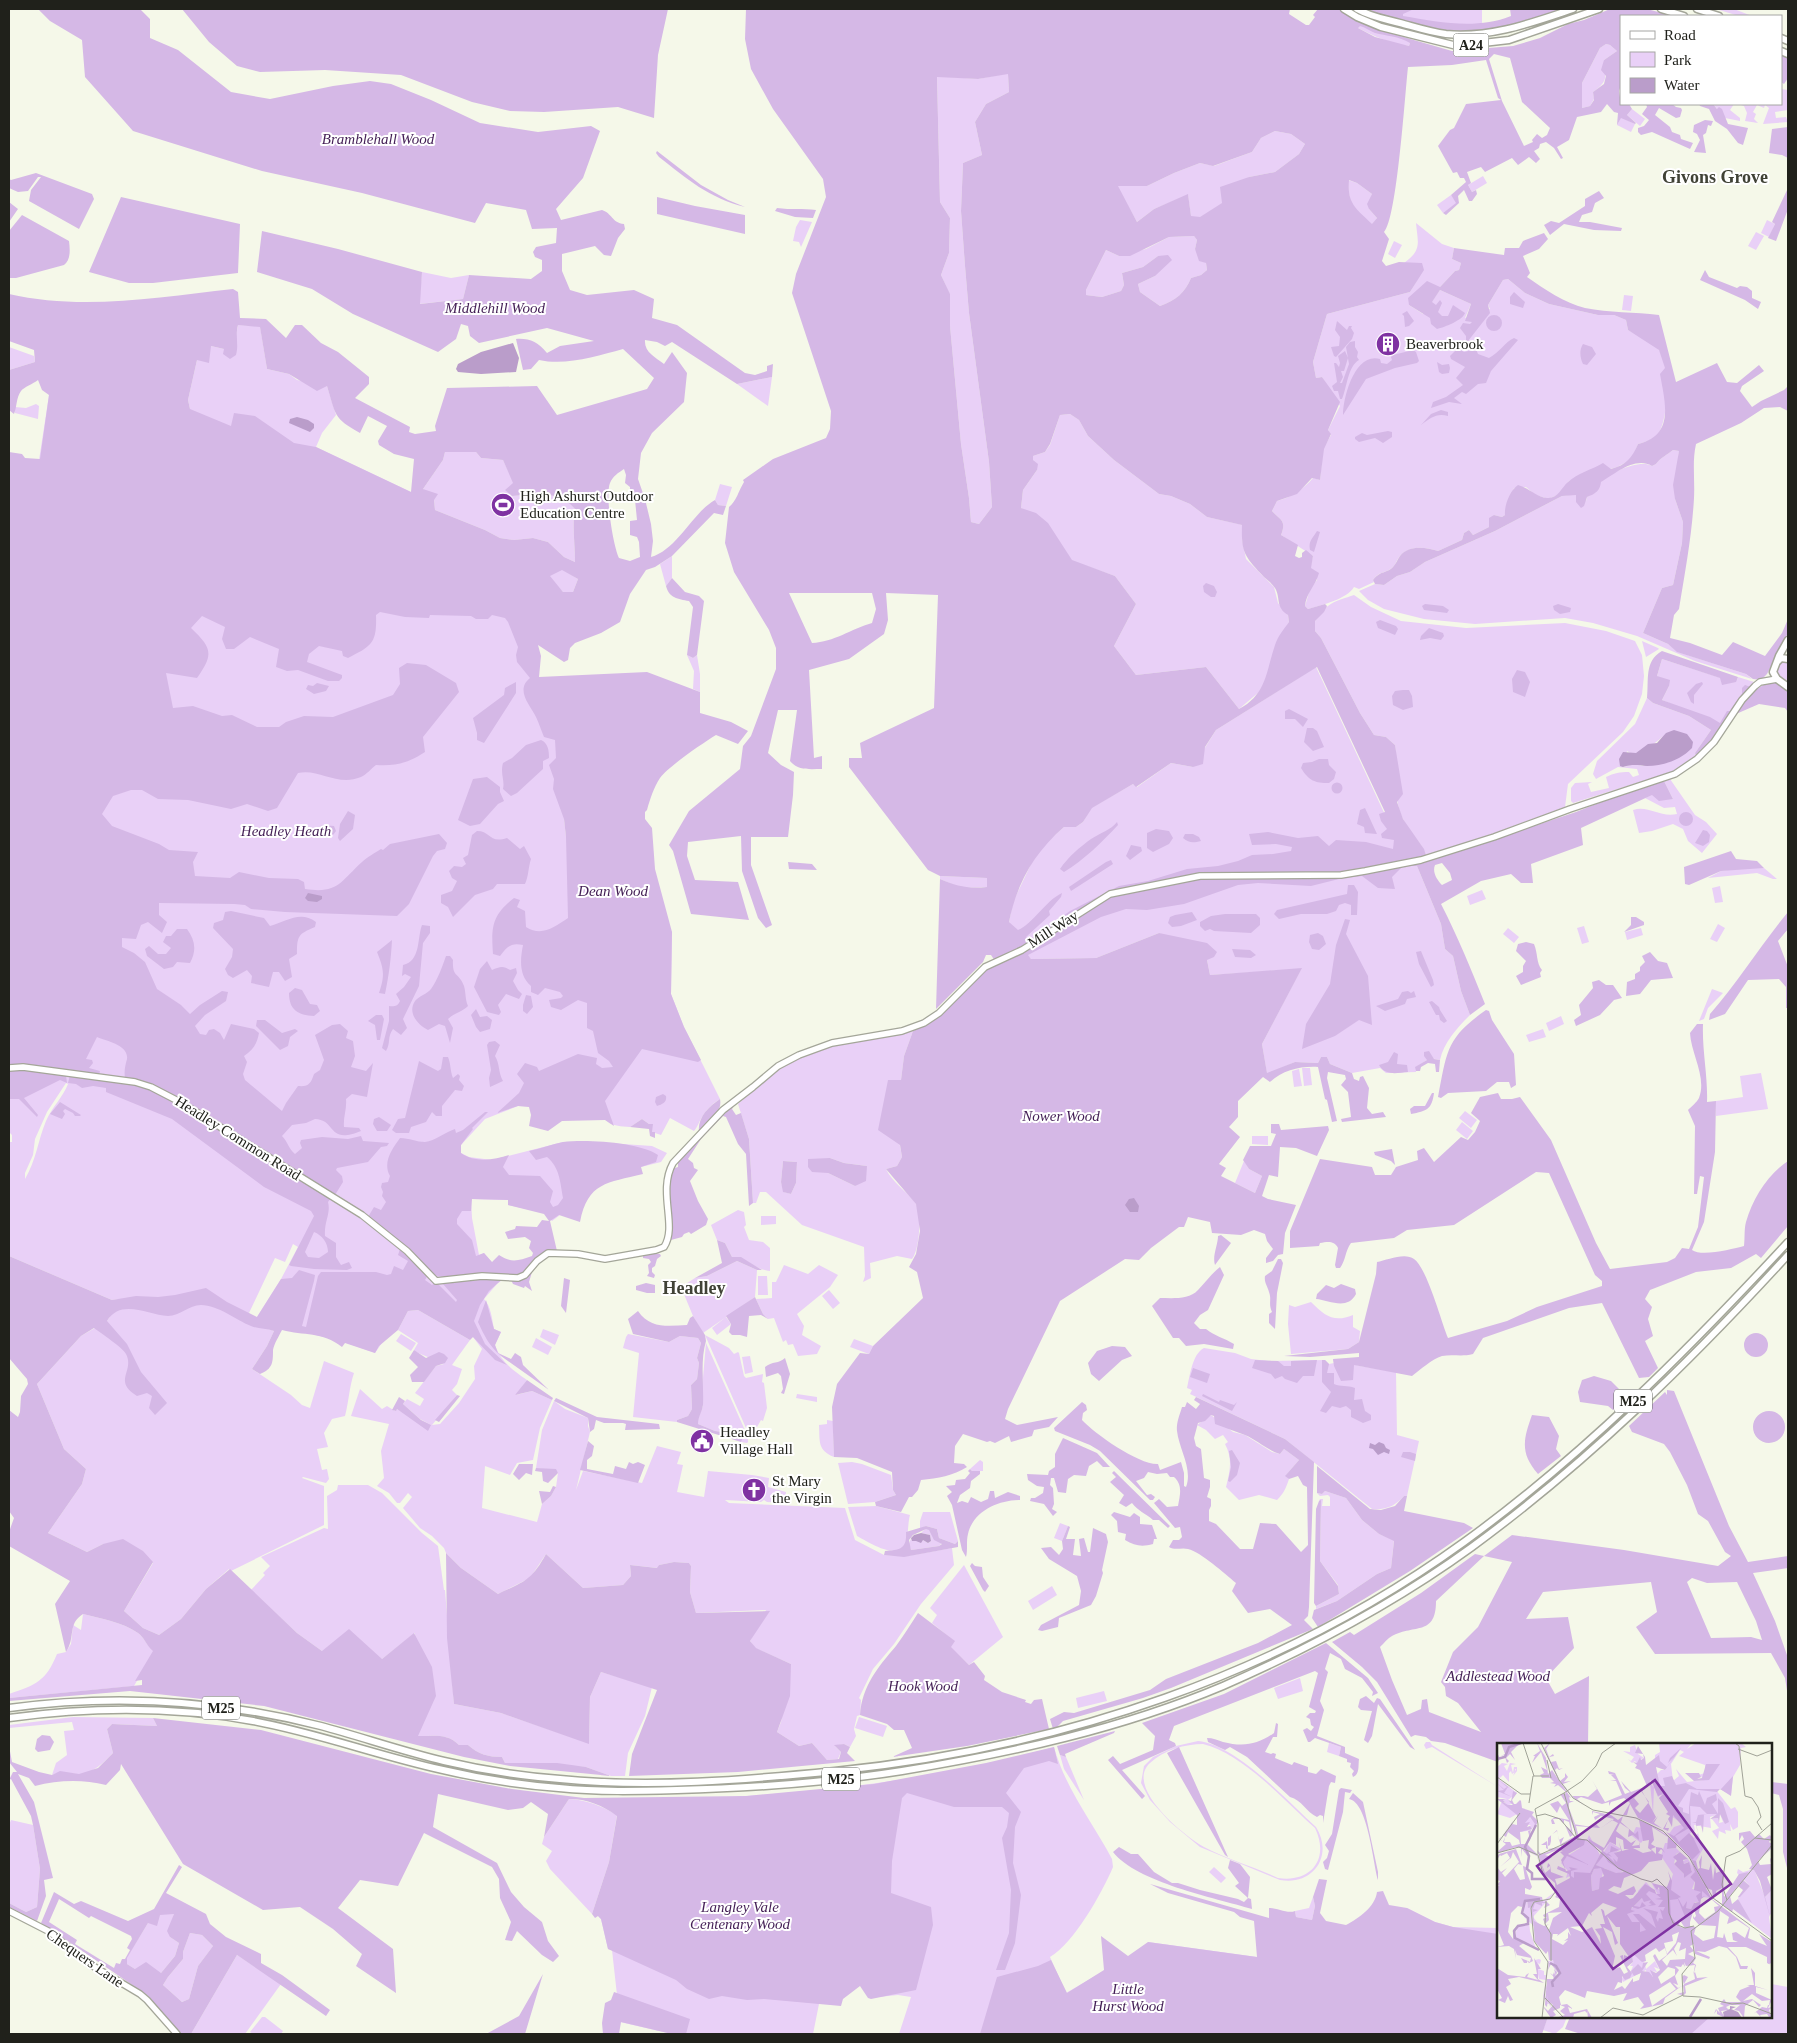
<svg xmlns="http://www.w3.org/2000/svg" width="1797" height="2043" font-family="'Times New Roman',serif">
<rect width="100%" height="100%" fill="#f5f8e9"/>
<path fill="#e9d0f7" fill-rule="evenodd" d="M 1368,9 L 1482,9 L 1482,30 L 1441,30 L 1375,12 Z
M 1716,9 L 1734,9 L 1752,16 L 1739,16 Z
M 1346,22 L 1368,24 L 1411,40 L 1409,46 C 1386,43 1366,32 1346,22 Z
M 1606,44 L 1610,45 L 1617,51 L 1604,60 C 1606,78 1608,81 1593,92 L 1594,99 L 1590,106 L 1582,108 L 1582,83 L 1600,48 Z
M 1008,73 L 1009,92 L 986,104 L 975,122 L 982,155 L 963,163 L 961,211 L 965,266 L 969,313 L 989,462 L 992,507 L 979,524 L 971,522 L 969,498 L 961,444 L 950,326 L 950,295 L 941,275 L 949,253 L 950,218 L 940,202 L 937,76 L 978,79 Z
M 1781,89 L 1788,90 L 1788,110 L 1775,112 L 1776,118 L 1786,117 L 1788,122 L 1763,124 L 1769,108 L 1765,105 L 1764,108 L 1757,105 L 1753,112 L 1756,114 L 1754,119 L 1758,123 L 1745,121 L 1747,113 L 1744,106 L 1738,104 L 1781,104 Z
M 1713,104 L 1734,104 L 1730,110 L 1740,118 L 1740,121 L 1725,118 Z
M 1632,109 L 1645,119 L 1640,126 L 1627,115 Z
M 1621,117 L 1635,124 L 1631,132 L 1617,125 Z
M 1275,131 L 1291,134 L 1305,144 L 1299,154 L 1275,172 L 1249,177 L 1223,203 L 1201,217 L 1191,217 L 1188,195 L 1154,209 L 1137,222 L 1117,186 L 1147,186 L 1174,173 L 1200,163 L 1214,166 L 1252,152 L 1261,138 Z
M 1483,176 L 1487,183 L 1472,192 L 1468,185 Z
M 1348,180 L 1357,183 L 1372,194 L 1369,209 L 1377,218 L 1372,225 C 1353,206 1349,208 1348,180 Z
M 1451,195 L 1457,203 L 1443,213 L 1437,205 Z
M 800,220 L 812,222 L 801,247 L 799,242 L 793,241 L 796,227 Z
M 1767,220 L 1775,224 L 1769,237 L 1761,233 Z
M 1416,223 L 1442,244 L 1454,248 L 1452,259 L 1461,263 L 1459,270 L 1455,271 L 1440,287 L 1409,305 L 1423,314 L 1440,290 L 1471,304 L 1465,318 L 1490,309 L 1488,305 L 1503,280 L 1508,279 L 1525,293 L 1549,304 L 1598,315 L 1614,315 L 1626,320 L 1628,330 C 1637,335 1654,342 1660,351 C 1670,367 1669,418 1658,434 C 1653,440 1645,442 1638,444 L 1632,459 L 1617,467 L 1569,481 L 1559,494 L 1549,499 L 1535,495 L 1526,487 L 1514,488 L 1505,515 L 1502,517 L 1494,515 L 1489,527 L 1473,535 L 1469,530 L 1464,533 L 1462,540 L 1438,551 C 1425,547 1410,545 1400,556 C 1397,559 1396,564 1393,567 C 1386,574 1380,570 1373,580 L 1374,582 L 1359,589 L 1354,587 C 1347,599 1322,605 1308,609 L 1305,606 L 1310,589 L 1317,580 L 1315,572 L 1310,568 L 1313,556 L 1281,535 C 1287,520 1280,520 1272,511 L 1277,501 C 1290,498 1304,489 1313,478 L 1320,480 L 1323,449 L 1331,435 L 1328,430 L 1340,406 L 1322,377 L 1316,378 L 1313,362 L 1327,314 L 1410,292 L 1416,282 L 1422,263 L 1404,263 C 1422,250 1418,244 1416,223 Z
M 1756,232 L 1764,236 L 1756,250 L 1748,246 Z
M 1194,236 L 1197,240 L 1195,249 L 1206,263 L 1207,270 L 1201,275 L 1191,278 C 1185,293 1176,300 1160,306 L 1140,292 L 1138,284 L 1155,276 L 1158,256 L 1143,267 L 1122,273 L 1124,285 L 1121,291 L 1102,297 L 1086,295 L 1086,290 L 1106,250 L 1119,256 L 1146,249 L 1169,237 Z
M 1394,241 L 1402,245 L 1395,258 L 1388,254 Z
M 422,272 L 451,278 L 469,275 L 463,299 L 419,304 Z
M 1624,295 L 1633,296 L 1631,311 L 1622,310 Z
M 238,325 L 260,326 L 267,369 L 289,374 L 297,380 L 327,386 L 336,415 L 322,433 L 316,447 L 411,492 L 434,511 L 562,569 L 578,579 L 573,592 L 563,592 L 551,580 L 537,640 L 533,681 L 617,704 L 564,819 L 566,837 L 672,932 L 671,994 L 684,1027 L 720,1099 C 712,1104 707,1109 702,1117 C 699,1122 698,1126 694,1131 L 670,1118 L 661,1135 L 652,1132 L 649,1124 L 642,1119 L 630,1127 C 610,1126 608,1124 595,1108 L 518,1106 L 485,1119 L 461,1145 L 461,1153 L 469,1157 L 492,1160 L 563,1142 L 594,1142 L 652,1146 L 667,1153 L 661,1162 L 641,1167 L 601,1184 L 552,1221 L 545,1213 L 508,1205 L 508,1200 L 471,1199 L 472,1218 L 479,1255 L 484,1253 L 505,1278 L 497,1284 L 484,1299 C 491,1306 492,1319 494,1329 L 501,1332 L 495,1345 C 501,1362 513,1370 527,1380 L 516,1395 L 532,1391 L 552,1400 L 540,1428 L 533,1460 L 517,1463 L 510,1475 L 485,1466 L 482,1508 L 537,1522 L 542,1504 L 551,1496 L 556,1487 L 558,1473 L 556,1471 L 536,1468 L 542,1430 L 554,1401 L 565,1409 L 588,1418 L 588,1426 L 590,1432 L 576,1490 L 583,1471 L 642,1483 L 657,1446 L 681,1452 L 677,1464 L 683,1465 L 677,1492 L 704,1497 L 708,1471 L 752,1475 L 769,1478 L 768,1487 L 786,1492 L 785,1503 L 767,1502 L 764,1500 L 761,1502 L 725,1500 L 729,1503 L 845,1508 L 855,1540 L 884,1555 L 907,1556 L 952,1548 L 954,1565 L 921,1604 L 894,1644 L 873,1669 L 859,1698 L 861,1700 L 860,1715 L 857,1716 L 854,1729 L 856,1736 L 850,1747 L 844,1744 L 835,1746 L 841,1752 L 838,1759 L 827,1760 L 812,1743 L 799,1746 L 777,1732 L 781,1722 L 791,1664 L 755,1648 L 750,1641 L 766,1610 L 696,1613 L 690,1592 L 691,1566 L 689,1563 L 674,1562 L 659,1565 L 658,1568 L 630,1565 L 631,1576 L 623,1585 L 583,1588 L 546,1554 L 530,1578 L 498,1594 L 461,1568 L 446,1553 L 444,1548 L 432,1536 L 420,1528 L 403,1508 L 412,1497 L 408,1493 L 400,1503 L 397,1503 L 389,1493 L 377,1486 L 384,1478 L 381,1451 L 389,1424 L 351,1416 L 360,1389 L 382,1409 L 387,1406 L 395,1411 L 397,1409 L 431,1425 L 420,1419 L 403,1404 L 407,1399 L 420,1406 L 424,1399 L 415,1393 L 436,1366 L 444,1364 L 416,1352 L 414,1350 L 418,1343 L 398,1330 L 408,1311 L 418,1310 L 470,1340 L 452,1365 L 462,1369 L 457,1384 L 452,1390 L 457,1395 L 432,1425 L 440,1424 L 459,1403 L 475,1379 L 474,1366 L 482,1349 L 473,1337 L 410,1302 L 375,1353 L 341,1341 L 257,1321 L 263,1327 L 274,1331 L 267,1346 L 252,1369 L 291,1395 L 302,1405 L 310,1408 L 324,1361 L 354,1373 C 349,1388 349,1401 345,1416 L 332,1419 L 324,1433 L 328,1447 L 317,1449 L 322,1470 L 327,1469 L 329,1479 L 326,1483 L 303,1477 L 302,1478 L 324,1486 L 324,1525 L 231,1571 L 229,1569 L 206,1589 L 181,1619 L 159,1635 L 143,1628 L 124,1611 L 153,1563 L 103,1544 L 87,1552 L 48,1533 L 82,1484 L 86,1469 L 64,1449 L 37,1384 L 81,1336 L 107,1321 L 121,1299 L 112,1300 L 9,1256 L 9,1142 L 12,1142 L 12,1135 L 9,1132 L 9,656 L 49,395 L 190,409 L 188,400 L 197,360 L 211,346 L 224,349 L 235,341 ZM 66,1083 L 68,1084 C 63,1097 52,1107 46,1121 C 38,1140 36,1161 25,1179 L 25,1173 L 33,1155 L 35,1139 L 47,1112 ZM 293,1244 L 298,1247 L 281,1279 L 255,1320 L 249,1313 L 275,1258 L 285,1262 Z
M 9,347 L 34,356 L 35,362 L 9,370 Z
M 772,377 L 768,406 L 737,384 Z
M 36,404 L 39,406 L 38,419 L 15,413 L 15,407 L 26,408 Z
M 1070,414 L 1079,420 L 1088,436 L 1114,460 L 1159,494 L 1171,496 L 1190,504 L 1207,517 L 1243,525 L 1242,539 L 1246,559 L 1274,587 L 1278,603 L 1288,615 L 1289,622 L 1264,684 L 1259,692 L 1239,709 L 1206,667 L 1136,675 L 1114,646 L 1136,604 L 1115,576 L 1072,561 L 1047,523 L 1021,508 L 1023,490 L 1037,470 L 1033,460 L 1033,456 L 1045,452 L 1050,445 L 1060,415 Z
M 1673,450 L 1679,451 L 1675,499 L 1683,522 L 1682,543 L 1673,585 L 1662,588 L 1643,633 L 1668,644 L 1678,652 L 1746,674 L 1752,679 L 1695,661 L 1637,636 L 1593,623 L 1565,618 L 1475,624 L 1424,619 L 1384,609 L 1368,600 L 1359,591 L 1375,584 L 1384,585 L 1397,576 L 1410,572 L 1425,562 L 1495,531 L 1562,496 L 1576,494 L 1586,501 L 1587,497 C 1595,493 1595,489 1600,483 C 1608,473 1640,459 1652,466 L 1656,464 C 1660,458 1667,455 1673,450 Z
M 445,452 L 476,452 L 481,458 L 503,460 L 514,483 L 512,496 C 534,494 559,490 575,509 C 572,526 575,544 575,562 L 564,557 L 548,542 L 533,538 L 514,540 L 500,538 L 485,530 L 435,510 L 434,500 L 423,489 L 443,460 Z
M 720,484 L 732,487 L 726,506 L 718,505 L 715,500 Z
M 672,556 L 672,578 L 666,586 L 660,564 Z
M 1354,595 L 1371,607 L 1401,621 L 1466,628 L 1565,623 L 1606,631 L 1635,641 L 1642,655 L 1644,676 L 1642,694 L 1634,716 L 1623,732 L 1568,784 L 1565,807 L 1481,838 L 1426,855 C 1421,841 1409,832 1403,819 C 1392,797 1398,768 1395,745 L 1386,737 L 1374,735 L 1360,713 L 1321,638 L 1315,631 L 1315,621 C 1319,617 1323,609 1328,606 C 1335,600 1346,598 1354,595 Z
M 1642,641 L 1658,648 L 1659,649 L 1646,657 Z
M 687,655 L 693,658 L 697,655 L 700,674 L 700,692 L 693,689 L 694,671 Z
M 1662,659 L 1721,678 L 1737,680 L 1738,677 L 1754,682 L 1724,726 L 1662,700 L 1669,686 L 1657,676 Z
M 1784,660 L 1788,663 L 1788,679 L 1785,681 C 1775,677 1775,670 1779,662 Z
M 1316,667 L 1409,866 L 1417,866 L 1441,924 L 1445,949 L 1453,956 L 1461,991 L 1470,1015 C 1457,1028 1444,1042 1440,1060 L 1430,1058 L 1416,1067 L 1416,1072 L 1386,1073 L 1380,1068 L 1352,1073 L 1330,1064 L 1327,1057 L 1321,1057 L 1318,1063 L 1295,1062 L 1267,1074 L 1262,1044 L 1301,969 L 1210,975 L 1207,960 L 1159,933 L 1096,958 L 1031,959 L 1027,955 L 1009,922 L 1013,902 L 1032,862 L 1047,842 L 1064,827 L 1076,827 L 1083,822 L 1091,808 L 1133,784 L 1137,787 L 1171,763 L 1193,767 L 1216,730 Z
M 1647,698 L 1653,703 L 1689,716 L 1711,730 L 1695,753 L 1696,756 L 1678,770 L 1659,778 L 1643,781 L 1573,803 L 1571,801 L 1571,788 L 1575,783 L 1592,782 L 1588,784 L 1591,792 L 1609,788 L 1606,777 C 1614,773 1620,772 1629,772 L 1633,777 L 1639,775 L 1637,769 L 1618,767 L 1596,779 L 1593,774 L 1597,761 L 1635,724 ZM 1663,736 L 1644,766 L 1634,764 L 1623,767 L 1627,751 C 1629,752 1632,754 1634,754 C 1641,753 1659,741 1663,736 Z
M 1670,779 L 1695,815 L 1706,822 L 1717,834 L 1702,853 L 1688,841 L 1683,829 L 1673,824 L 1652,831 L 1639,833 L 1633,810 C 1649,805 1660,818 1677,814 L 1675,807 L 1664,808 L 1645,798 L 1653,794 L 1673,799 L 1664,781 Z
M 1741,868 L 1764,868 L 1777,879 L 1773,879 L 1757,873 L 1708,878 L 1721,871 Z
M 940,876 L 987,878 L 987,887 L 961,888 L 940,879 Z
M 1720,886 L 1723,902 L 1715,903 L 1712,888 Z
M 1482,890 L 1486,899 L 1470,905 L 1467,896 Z
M 1718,924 L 1725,928 L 1717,942 L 1710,939 Z
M 1584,926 L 1589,942 L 1582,944 L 1577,928 Z
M 1508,928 L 1519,937 L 1514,943 L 1503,934 Z
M 1641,928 L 1643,935 L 1627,940 L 1625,932 Z
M 1712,989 L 1723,993 L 1708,1008 L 1704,1019 L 1699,1021 Z
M 1561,1016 L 1564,1024 L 1549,1031 L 1546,1023 Z
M 1543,1029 L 1546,1037 L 1529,1042 L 1526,1035 Z
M 913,1031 L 904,1056 L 901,1080 L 888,1080 L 902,1157 L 897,1166 L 886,1169 C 892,1182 906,1191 915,1202 C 922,1212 920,1249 912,1259 L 897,1256 L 870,1263 L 871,1278 L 863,1282 L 865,1276 L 864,1247 L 802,1225 L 766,1192 L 760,1192 L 756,1203 L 753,1203 L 749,1139 L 738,1104 L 778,1067 L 795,1059 L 833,1045 ZM 830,1158 L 844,1163 L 867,1166 L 855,1186 L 828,1173 ZM 783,1161 L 797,1162 L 796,1183 L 791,1194 L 784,1192 L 781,1182 Z
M 1310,1068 L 1312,1085 L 1304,1086 L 1302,1068 Z
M 1299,1069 L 1302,1086 L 1294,1087 L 1292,1071 Z
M 1761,1073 L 1768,1109 L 1716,1116 L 1716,1101 L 1743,1097 L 1740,1076 Z
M 1465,1111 L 1477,1120 L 1471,1128 L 1459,1118 Z
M 1462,1122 L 1473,1131 L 1467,1139 L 1456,1130 Z
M 1252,1136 L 1268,1136 L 1268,1145 L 1252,1144 Z
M 1244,1161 L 1249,1169 L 1262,1176 L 1255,1193 L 1235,1183 Z
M 738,1210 L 744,1212 L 746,1225 L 744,1227 L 749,1240 L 763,1242 L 770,1248 L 770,1271 C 754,1270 748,1257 732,1257 L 725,1243 L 717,1240 L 711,1225 Z
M 761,1216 L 776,1216 L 776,1224 L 761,1225 Z
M 737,1261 L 757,1270 L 755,1297 L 703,1333 L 693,1316 L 681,1287 L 695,1278 L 707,1276 Z
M 784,1265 L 808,1274 L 819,1265 L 838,1275 L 830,1287 L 797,1314 L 804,1326 L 802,1335 L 821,1346 L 817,1354 L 798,1356 L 793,1344 L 788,1345 L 786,1340 L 783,1342 L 774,1318 L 768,1319 L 763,1314 L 756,1299 L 772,1298 L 772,1282 L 776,1282 Z
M 758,1276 L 767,1276 L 768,1295 L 758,1295 Z
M 829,1290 L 840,1303 L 833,1309 L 822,1296 Z
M 1311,1302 C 1325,1316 1334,1323 1353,1315 L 1353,1327 L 1360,1331 L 1359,1342 L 1348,1349 L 1291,1354 L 1288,1324 L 1289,1305 L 1295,1307 Z
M 726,1317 L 731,1324 L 717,1335 L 712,1328 Z
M 543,1329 L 559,1335 L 555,1345 L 540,1337 Z
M 401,1334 L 416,1343 L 411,1351 L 396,1341 Z
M 628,1334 L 669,1342 L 680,1336 L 698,1338 L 701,1343 L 697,1358 L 699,1363 L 697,1379 L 691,1385 L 692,1409 L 688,1416 L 677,1420 L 677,1422 L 633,1417 L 639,1353 L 623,1348 L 626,1337 Z
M 705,1335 L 729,1348 L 734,1354 L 738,1352 L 739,1353 L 744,1376 L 746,1378 L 763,1374 L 762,1382 L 764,1383 L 767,1408 L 763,1421 L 761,1420 L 757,1427 L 746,1428 Z
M 536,1338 L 552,1347 L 548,1355 L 532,1347 Z
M 854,1339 L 873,1346 L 869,1354 L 850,1347 Z
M 706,1343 L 748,1437 L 748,1442 L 747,1443 L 741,1442 L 743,1438 L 732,1433 L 715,1431 L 698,1424 L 698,1419 L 703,1406 L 702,1389 Z
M 1204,1348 L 1235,1353 L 1251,1359 L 1268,1361 L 1325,1360 L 1329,1364 L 1334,1363 L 1333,1359 L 1360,1366 L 1396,1372 L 1397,1435 L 1419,1441 L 1407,1496 L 1404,1496 C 1395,1506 1387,1510 1372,1509 L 1285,1439 L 1190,1394 L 1192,1390 L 1187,1388 C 1190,1376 1192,1354 1204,1348 Z
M 750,1356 L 753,1372 L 745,1374 L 742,1357 Z
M 797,1394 L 817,1397 L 817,1402 L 796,1398 Z
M 1211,1415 L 1233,1432 L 1245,1435 L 1272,1452 L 1280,1454 L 1284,1449 L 1299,1460 L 1286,1475 L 1289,1479 C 1286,1488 1284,1493 1277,1500 L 1259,1495 L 1239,1500 L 1226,1487 C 1230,1471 1233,1459 1225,1444 L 1228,1442 L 1223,1435 L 1215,1439 L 1206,1430 L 1197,1425 Z
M 827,1420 L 833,1421 L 834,1457 C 817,1450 820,1441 819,1425 L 827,1424 Z
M 980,1460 L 983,1462 L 983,1471 L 972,1471 L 970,1469 Z
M 852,1462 L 862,1464 L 891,1475 L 893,1490 L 896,1495 L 875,1502 L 848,1504 L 838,1463 Z
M 338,1485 L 368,1485 L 382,1493 L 422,1533 L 438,1546 L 444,1590 L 445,1590 L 454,1704 L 501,1713 L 589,1743 L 590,1697 L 601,1672 L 652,1687 L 645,1716 L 628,1753 L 625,1776 L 611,1776 L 586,1767 L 505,1763 L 502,1757 C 488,1757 478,1754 468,1745 L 459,1745 C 448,1733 433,1736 417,1736 L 415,1633 L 382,1659 L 322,1651 L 297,1633 L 251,1590 L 265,1575 L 263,1573 L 270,1566 L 261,1557 L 324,1528 L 328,1529 L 327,1496 L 337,1490 Z
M 1325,1491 L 1346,1498 L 1362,1520 L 1379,1534 L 1394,1540 L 1391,1568 L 1377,1574 L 1337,1601 L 1316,1609 L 1316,1606 L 1339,1594 L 1338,1585 L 1320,1561 L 1321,1501 L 1319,1501 L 1320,1499 L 1323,1499 L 1322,1506 L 1330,1506 L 1330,1497 L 1328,1495 L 1320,1496 L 1317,1493 L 1322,1494 Z
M 876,1506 L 910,1515 C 908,1521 908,1538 906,1542 C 899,1563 867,1541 857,1536 L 848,1507 Z
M 923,1512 L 950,1512 L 958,1541 L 955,1544 L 939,1538 L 937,1529 L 926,1526 L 920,1529 L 920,1521 Z
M 1060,1523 L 1068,1526 L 1062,1541 L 1054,1538 Z
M 925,1529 L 929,1529 L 942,1543 L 939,1546 L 911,1550 L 909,1544 L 911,1538 L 912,1541 L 923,1540 L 928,1543 L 931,1541 L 930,1535 L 921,1533 Z
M 964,1565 L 1003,1637 L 969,1665 L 950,1647 L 954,1641 L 932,1623 L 937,1615 L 930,1608 Z
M 1052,1586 L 1057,1595 L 1033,1610 L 1028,1601 Z
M 83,1614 C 102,1619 122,1622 138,1633 C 144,1637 146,1645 154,1651 L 134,1686 L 9,1698 L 9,1694 C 36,1685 46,1681 57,1654 L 66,1652 L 71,1644 L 73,1625 L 81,1630 Z
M 1300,1678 L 1303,1691 L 1278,1699 L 1274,1688 Z
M 1104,1691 L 1107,1701 L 1078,1708 L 1076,1698 Z
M 73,1717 L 153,1718 L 157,1726 L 112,1724 L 107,1729 L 113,1753 C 103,1763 92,1775 76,1774 C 66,1773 61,1771 52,1775 L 56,1763 L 67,1755 L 64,1731 L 74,1730 L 72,1722 L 9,1728 L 9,1725 Z
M 859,1717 L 887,1726 L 883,1737 L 855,1728 Z
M 1198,1741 C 1237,1745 1287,1801 1316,1827 C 1334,1856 1313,1886 1280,1880 L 1200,1847 L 1170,1822 L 1150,1800 L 1141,1783 L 1144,1766 L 1153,1757 L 1176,1746 ZM 1203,1744 C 1242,1753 1285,1801 1315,1828 C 1330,1859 1311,1883 1278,1878 C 1254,1867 1227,1859 1204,1847 C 1184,1836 1124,1787 1150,1763 C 1164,1750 1185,1744 1203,1744 Z
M 1426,1742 L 1430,1742 L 1432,1745 L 1498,1787 L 1432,1747 L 1426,1749 L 1424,1745 Z
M 1329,1743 L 1341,1747 L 1339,1756 L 1327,1752 Z
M 1054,1747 C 1065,1788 1092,1821 1112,1859 L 1113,1867 C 1102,1893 1074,1943 1050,1957 L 1066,1993 L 1111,1967 L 1147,1958 L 1148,1942 L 1257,1957 L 1354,1941 L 1407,1908 L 1435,1922 L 1453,1927 L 1498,1928 L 1498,2017 L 1523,2034 L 899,2034 L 911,1997 L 898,1995 L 868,1998 L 872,1979 L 819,2004 L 813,2034 L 672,2034 L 620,2022 L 612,1950 L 608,1949 L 601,1919 L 598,1916 L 630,1799 C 669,1798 708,1799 747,1796 C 850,1789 955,1775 1054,1747 Z
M 1060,1755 L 1066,1757 L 1084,1800 L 1064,1769 Z
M 569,1799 C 588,1800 601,1806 617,1815 L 609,1862 L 592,1914 L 550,1869 L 546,1861 L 552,1851 L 542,1844 L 544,1837 Z
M 11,1820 L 33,1825 L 40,1869 L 37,1907 L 26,1912 L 9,1903 L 9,1825 Z
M 1214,1867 L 1226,1878 L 1221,1883 L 1209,1872 Z
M 1313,1897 L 1315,1906 L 1312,1920 L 1296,1917 L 1295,1911 L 1309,1908 Z
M 160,1914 L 174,1914 L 170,1937 L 179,1943 L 175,1956 L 161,1973 L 135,1969 L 127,1964 L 127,1957 L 148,1923 Z
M 190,1933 L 202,1935 L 213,1946 L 198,1966 L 189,1999 L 182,2002 L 163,1985 L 168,1977 L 183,1959 L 183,1952 Z
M 237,1955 L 281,1984 L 245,2034 L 191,2034 Z
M 1771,1984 L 1788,1987 L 1788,2034 L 1596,2034 L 1595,2017 L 1771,2017 Z
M 262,2017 L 265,2017 L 283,2031 L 281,2034 L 253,2034 L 250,2032 Z
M 1548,2017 L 1567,2017 L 1563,2027 L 1555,2034 L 1543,2030 Z"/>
<path fill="#d5b8e6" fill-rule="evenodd" d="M 38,9 L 140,9 L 150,19 L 150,38 L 178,50 L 231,92 L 270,99 L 333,86 L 370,81 L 391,84 L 431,100 L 480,123 L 538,132 L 591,126 L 600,131 L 583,178 L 556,209 L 561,220 L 602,210 C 612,213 612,223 624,224 L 625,229 L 618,238 L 611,256 L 604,255 L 595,246 L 562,254 L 562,271 L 570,290 L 587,295 L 634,290 L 654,299 L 652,318 L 677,325 L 745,373 L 755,375 L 767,371 L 767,366 L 773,364 L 772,377 L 737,384 L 672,342 L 665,346 L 657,342 L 645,340 C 644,352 655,357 664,364 L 672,352 L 687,373 L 684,402 L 652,433 L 641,453 L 638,479 L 645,499 L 651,524 L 653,541 L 651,557 C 677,550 693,512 715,500 L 718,505 L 726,506 L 723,515 L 714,513 L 672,556 L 655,567 L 646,570 L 630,594 L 620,622 L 601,633 L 575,643 L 570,648 L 568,660 L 564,662 L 538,645 L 541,656 L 539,677 L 647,672 L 700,692 L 700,713 L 731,722 L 748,731 L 738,744 L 716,735 C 703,743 669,766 660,778 C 654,787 650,799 647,810 L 645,812 L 645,819 L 652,828 L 655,869 L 672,932 L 671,994 L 684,1027 L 701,1060 L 698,1062 L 642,1049 L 605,1101 L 614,1126 L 605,1120 L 562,1121 L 548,1131 L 529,1126 L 531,1115 L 529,1107 L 518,1106 L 497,1113 L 519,1093 L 524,1083 L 517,1074 L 525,1063 L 537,1067 L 539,1071 L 578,1054 L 597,1058 L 596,1064 L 602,1068 L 613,1067 L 609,1061 L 598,1053 L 593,1031 L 587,1028 L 587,1003 L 578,1000 L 561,1010 L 551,1007 L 549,1000 L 561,998 L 563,996 L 560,992 L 545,988 L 538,995 L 531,992 L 531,986 C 519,976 520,960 523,945 C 511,942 507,947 500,956 L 493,954 C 491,927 492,915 514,898 L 520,900 L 517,907 L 525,911 L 526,927 C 542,937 554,927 568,918 L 566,837 L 564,819 L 553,789 L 554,779 L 549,765 L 556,758 L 555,740 L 544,737 C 541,730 539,723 536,717 C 530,705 515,690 530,678 L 517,662 L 516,655 L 518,647 L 508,622 L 505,618 L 492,615 L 488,619 L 476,619 L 471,616 L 430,615 L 429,618 L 405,617 L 380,612 L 376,615 C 377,643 372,646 348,658 L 343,656 L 342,651 L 319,646 L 309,654 L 307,662 L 342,675 L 342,678 L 339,681 L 328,681 L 298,670 L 287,671 L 276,667 L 279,649 L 250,637 L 234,649 L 226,649 L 222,639 L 225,627 L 202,616 L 191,628 C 212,648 214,654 197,678 L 166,673 L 173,708 L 193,706 L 222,716 L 232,715 L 257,727 L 279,727 L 286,722 L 304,716 L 333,717 L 393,695 L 400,684 L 399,668 L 407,663 L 426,665 L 456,683 L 459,692 L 423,737 L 425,752 C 408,763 397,766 376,765 C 372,768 366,775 361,777 C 337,787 319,768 298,773 L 277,808 L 268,811 L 247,804 L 231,809 L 188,800 L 158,799 L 142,790 L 131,790 L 113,796 L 102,814 L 112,826 L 159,844 L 169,850 L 198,852 L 193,862 L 195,876 L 230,878 L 239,872 L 269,878 L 298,879 L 304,882 L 305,889 C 338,894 340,882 362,862 C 367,857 375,853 381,849 L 383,850 L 390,844 L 439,834 L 447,843 L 445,849 L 437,851 L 433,856 L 409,904 L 397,916 L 285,912 L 251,909 L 245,905 L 234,904 L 159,903 L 159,915 L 167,922 L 162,933 L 148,922 L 141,925 L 136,939 L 122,938 L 122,947 L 134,953 L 145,962 L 157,989 L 181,1005 L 190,1014 L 200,1005 L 222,991 L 228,992 L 226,1001 L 205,1015 L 195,1026 L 200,1034 L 206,1035 L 209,1030 L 214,1029 L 220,1033 L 224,1040 L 231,1024 L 254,1029 L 259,1033 C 257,1044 253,1050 244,1056 L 247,1062 L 243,1074 L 245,1080 L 282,1111 L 286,1103 L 298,1086 C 309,1087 311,1083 314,1074 L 320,1070 L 324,1060 L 315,1035 L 332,1025 L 340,1024 L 348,1031 L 346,1038 L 353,1041 L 355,1056 L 351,1067 L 366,1071 L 373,1063 L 367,1097 L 352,1094 L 346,1099 C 347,1110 343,1117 344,1127 L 359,1128 L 361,1131 C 327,1145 337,1120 315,1119 L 306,1123 L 292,1125 L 282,1136 C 288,1142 288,1148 295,1154 L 302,1148 L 300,1143 L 301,1140 L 322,1137 L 348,1139 L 361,1136 L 363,1141 L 389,1143 L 387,1146 L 381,1147 L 368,1162 L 337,1168 L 336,1170 L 342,1176 L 343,1182 L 335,1195 L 331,1194 L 183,1100 L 151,1084 L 125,1079 C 124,1071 125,1066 127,1059 C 129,1045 106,1041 97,1037 L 86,1059 L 92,1060 L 93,1063 L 89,1068 L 100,1071 L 99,1075 L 9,1066 L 9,452 L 22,454 L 25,458 L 40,459 L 49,395 L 42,390 L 38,380 C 33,384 24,387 21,391 C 16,398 17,407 14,414 L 9,410 L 9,370 L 35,362 L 34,350 L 9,341 L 9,294 C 82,311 160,297 233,289 L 238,292 L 240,318 L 266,319 L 286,338 L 295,325 L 302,325 L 321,343 L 338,352 L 369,377 L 369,384 L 355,398 L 410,427 L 409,432 L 415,434 L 436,431 L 435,426 L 447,388 L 537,386 L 557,415 L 647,389 L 654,378 L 623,349 C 597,356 566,366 539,360 L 531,369 L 523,370 L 516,339 C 529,338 538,342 547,353 L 560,346 L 594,341 L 547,328 L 479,343 L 470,336 L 468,326 L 461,324 L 456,339 L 438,352 L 353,314 L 312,289 L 257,272 L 262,231 L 338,249 L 422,272 L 420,304 L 463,299 L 469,275 L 531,279 L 542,271 L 542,260 L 535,257 L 533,252 L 536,247 L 556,243 L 557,228 L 532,229 L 526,210 L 486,203 L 475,223 L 362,193 L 262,171 L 133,131 L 85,77 L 82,40 L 50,21 ZM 238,325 L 260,327 L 267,369 L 289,374 L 317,391 L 327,386 C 336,415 333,418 360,433 L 368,416 L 387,426 L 378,441 L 379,445 L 394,454 L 414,459 L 411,492 L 316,447 L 294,443 L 255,416 L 234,413 L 231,426 L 190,409 L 188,400 L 197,360 L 209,363 L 211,346 L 224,349 L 223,354 L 230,359 L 236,355 C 239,345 235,336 238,325 ZM 445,452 L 476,452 L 481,458 L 503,460 L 513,483 L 505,490 L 512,496 C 534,494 559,490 575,509 C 572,526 575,544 575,562 L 564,557 L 548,542 L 533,538 L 514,540 L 500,538 L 485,530 L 435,510 L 434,500 L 438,494 L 423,489 L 443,460 ZM 624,469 L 626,475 L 625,483 L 630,487 L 630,497 L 635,500 L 637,520 L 630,521 L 630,535 L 637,537 L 639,542 L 640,557 L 630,561 L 619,558 C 613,545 605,495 610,483 C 613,476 618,473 624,469 ZM 562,570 L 578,579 L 573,592 L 563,592 L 550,576 Z
M 182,9 L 668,9 L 658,55 L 654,118 L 618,107 L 544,112 L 510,111 L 472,102 L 401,75 L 325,70 L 260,72 L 237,66 L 209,42 Z
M 746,9 L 1290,9 L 1289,14 L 1306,25 L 1309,25 L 1315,17 L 1313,15 L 1318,9 L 1340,9 L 1368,24 L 1393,34 L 1452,51 L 1513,46 L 1540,38 L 1568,24 L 1584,20 L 1610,9 L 1647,9 L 1673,16 L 1621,16 L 1621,85 L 1619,91 L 1621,104 L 1629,104 L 1632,109 L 1627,115 L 1636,123 L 1635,124 L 1621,118 L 1617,125 L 1618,113 L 1614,112 L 1607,104 L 1601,112 L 1577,117 L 1569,140 L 1557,147 L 1563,158 L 1561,159 L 1554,148 L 1546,142 L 1540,144 L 1539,148 L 1534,151 L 1540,159 L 1536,163 L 1529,157 L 1518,165 L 1512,158 L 1485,172 L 1481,167 L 1467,172 L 1471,183 L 1468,185 L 1472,192 L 1476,190 L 1477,194 L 1472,201 L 1469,201 L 1464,190 L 1458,196 L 1459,203 L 1446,215 L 1443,213 L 1456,203 L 1451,195 L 1466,182 L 1464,178 L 1460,178 L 1457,172 L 1453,173 L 1438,146 L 1450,130 L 1454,128 L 1466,104 L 1501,100 L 1498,98 L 1486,60 L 1452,65 L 1408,67 C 1405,93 1397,219 1384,232 L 1389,239 L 1382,261 L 1386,266 L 1399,262 L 1422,263 L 1424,270 L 1410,292 L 1327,314 L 1313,362 L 1316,378 L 1322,377 L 1340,402 L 1328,430 L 1331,434 L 1324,449 L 1320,480 L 1312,478 L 1297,494 L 1277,501 L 1272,511 C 1280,520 1287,520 1281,535 L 1298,545 L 1295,556 L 1299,558 L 1302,557 L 1302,553 L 1306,550 L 1313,556 L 1311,568 L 1319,573 C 1316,585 1306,593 1305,606 L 1308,609 L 1325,604 L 1327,606 L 1324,612 L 1315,621 L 1315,631 L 1321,638 L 1360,713 L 1374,735 L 1386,737 L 1395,745 L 1403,794 L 1397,802 L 1403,819 L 1424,849 L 1428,861 L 1576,812 L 1641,786 L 1664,781 L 1673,799 L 1659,801 L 1652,795 L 1581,828 L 1583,845 L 1531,864 L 1533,883 L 1521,883 L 1511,874 L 1481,881 L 1441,904 C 1458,937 1471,969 1485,1004 L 1470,1015 L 1461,991 L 1453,956 L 1445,949 L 1441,924 L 1417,866 L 1409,866 L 1408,861 L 1402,862 L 1401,868 L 1392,877 L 1395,889 L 1378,888 L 1362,876 L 1343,878 L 1311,886 L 1258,883 L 1238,885 L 1184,904 L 1147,910 L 1126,909 L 1101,917 L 1028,955 L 1031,959 L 1096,958 L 1159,933 L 1207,943 L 1217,952 L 1214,957 L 1207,960 L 1210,975 L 1302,968 L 1262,1044 L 1267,1073 L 1295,1062 L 1318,1063 L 1321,1057 L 1327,1057 L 1330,1064 L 1352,1073 L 1354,1079 L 1359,1081 L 1360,1077 L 1363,1076 L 1369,1088 L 1367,1108 L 1372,1114 L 1383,1112 L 1386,1117 L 1342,1122 L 1341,1119 L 1351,1117 L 1348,1092 L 1341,1085 L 1346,1079 L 1345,1075 L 1328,1072 L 1327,1078 L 1337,1121 L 1332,1122 L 1327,1100 L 1325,1099 L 1318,1067 C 1301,1066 1283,1070 1270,1082 L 1263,1077 L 1238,1101 L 1238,1117 L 1229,1127 L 1240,1137 L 1219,1164 L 1226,1168 L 1221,1176 L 1255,1193 L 1262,1176 L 1249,1169 L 1243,1160 L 1250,1146 L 1271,1146 L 1276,1134 L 1271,1133 L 1271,1124 L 1279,1124 L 1281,1130 L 1328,1126 L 1329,1130 L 1317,1156 L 1296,1148 L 1280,1147 L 1278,1177 L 1269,1175 L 1262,1196 L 1268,1199 L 1296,1205 L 1285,1233 L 1283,1254 L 1278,1255 L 1273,1261 L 1266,1263 L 1266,1258 L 1273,1249 L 1267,1241 L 1265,1234 L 1254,1230 L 1241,1235 L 1212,1233 L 1210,1222 L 1188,1217 L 1184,1227 L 1179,1227 L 1151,1248 L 1139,1260 L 1125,1259 L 1060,1301 L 1008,1409 L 1005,1419 L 1017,1425 L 1058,1417 L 1049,1427 L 1034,1430 L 1032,1436 L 1011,1442 L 1009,1436 L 995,1443 L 990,1441 L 987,1442 L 963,1434 L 955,1446 L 954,1463 L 964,1464 L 967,1467 C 953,1476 938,1478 921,1480 L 918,1490 L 912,1497 L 909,1497 L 901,1512 L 876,1506 L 875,1502 L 896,1495 L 893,1490 L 892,1472 L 857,1458 L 834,1457 L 832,1407 L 837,1384 L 860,1353 L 869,1354 L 873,1346 L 923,1298 L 917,1272 L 909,1267 L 916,1254 L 920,1231 L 916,1204 L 886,1169 L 897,1166 L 902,1157 L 900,1145 L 878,1130 L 888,1080 L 901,1080 L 904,1056 L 913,1031 L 923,1026 L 995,961 L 991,955 L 986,955 L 983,962 L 936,1009 L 940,879 C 957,886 967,889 987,887 L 987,878 L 940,876 L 928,870 L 849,767 L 849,758 L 862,758 L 860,743 L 934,708 L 938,595 L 886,593 L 888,620 L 884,634 L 849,659 L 809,670 L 814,758 L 822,756 L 822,769 C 810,769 798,771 790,761 L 797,710 L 778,710 L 768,753 L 781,765 L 794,772 L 793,795 L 788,837 L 751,837 L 751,865 L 772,925 L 766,928 L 758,918 L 742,871 L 741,836 L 688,842 L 687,856 L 695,880 L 738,882 L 749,920 L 691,914 L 673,851 L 669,845 L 689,811 L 740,769 L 743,746 L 751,736 L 776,669 L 776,648 L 769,630 L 734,572 L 725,543 L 729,507 C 736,502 739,490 744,482 L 743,480 L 773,459 L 826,438 L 830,429 L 831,411 L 792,293 L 796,274 L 826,197 L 823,179 L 773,109 L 751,69 L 745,39 ZM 1360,26 C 1365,27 1370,31 1375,33 C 1386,36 1399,36 1410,43 L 1409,46 L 1375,37 L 1358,28 ZM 1606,44 L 1610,45 L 1617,51 L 1604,60 L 1601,70 L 1606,76 L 1604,84 L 1593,92 L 1594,100 L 1590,106 L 1582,108 L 1582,83 L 1600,48 ZM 1494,54 L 1510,58 L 1522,102 L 1550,128 L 1547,135 L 1542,138 L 1537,134 L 1532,140 L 1533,142 L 1524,146 L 1502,101 L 1489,59 ZM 1008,74 L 1009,92 L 986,104 L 975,122 L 982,155 L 963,163 L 961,211 L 965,266 L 969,313 L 989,462 L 992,507 L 979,524 L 971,522 L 969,498 L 961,444 L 950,326 L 950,294 L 941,275 L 949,253 L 950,218 L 940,202 L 937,77 L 978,79 ZM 1275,131 L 1291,134 L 1305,144 L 1299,154 L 1275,172 L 1249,177 L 1220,187 L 1222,203 L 1200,217 L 1191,216 L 1188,194 L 1154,209 L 1137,222 L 1118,186 L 1147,186 L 1174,173 L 1200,163 L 1213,166 L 1252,152 L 1261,138 ZM 1349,180 L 1357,183 L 1372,194 L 1367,204 L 1369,209 L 1377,218 L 1372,224 C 1356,208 1347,204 1349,180 ZM 1194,236 L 1197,240 L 1195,249 L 1199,261 L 1206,263 L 1207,270 L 1201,275 L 1191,278 C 1185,293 1176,300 1160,306 L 1140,292 L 1138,284 L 1155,276 L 1172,260 L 1168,255 L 1158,256 L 1143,267 L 1122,273 L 1124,285 L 1121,291 L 1102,297 L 1086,295 L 1086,290 L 1106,250 L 1119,256 L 1130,256 L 1169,237 ZM 1070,414 L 1079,420 L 1088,436 L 1114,460 L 1159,494 L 1171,496 L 1190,504 L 1207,517 L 1242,525 C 1241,553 1245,557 1264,577 C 1268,580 1272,584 1275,588 C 1281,598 1275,607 1288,615 L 1289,622 C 1284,629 1278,636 1275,645 C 1266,671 1267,694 1239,709 L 1206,667 L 1136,675 L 1114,646 L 1136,604 L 1115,576 L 1072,560 L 1048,523 L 1036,513 L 1021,508 L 1023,490 L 1037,470 L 1038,464 L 1033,460 L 1033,456 L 1045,452 L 1050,444 L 1060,415 ZM 789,593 L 872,593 L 876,609 L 872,623 C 851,629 834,642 812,643 ZM 1317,667 L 1385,812 L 1379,814 L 1381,821 L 1387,829 L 1381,834 L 1382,838 L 1394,840 L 1393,849 L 1366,842 L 1336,840 L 1329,846 L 1318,836 L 1298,838 L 1268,832 L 1249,834 L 1252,845 L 1276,844 L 1292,847 L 1291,851 L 1273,854 L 1252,855 L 1238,861 L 1218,866 L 1187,869 L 1148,881 L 1119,886 L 1070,911 L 1029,940 L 1026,937 L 1050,915 L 1049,911 L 1061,897 L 1062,893 C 1045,901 1033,924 1018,930 L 1009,922 C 1017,883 1034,853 1064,827 L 1076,827 L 1083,822 L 1092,808 L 1133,784 L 1136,787 L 1171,763 L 1193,767 L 1203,764 L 1205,747 L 1216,730 ZM 1442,863 L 1450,873 L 1452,880 L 1442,885 C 1437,880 1432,872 1435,865 Z
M 1368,9 L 1414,9 L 1403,14 L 1403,16 C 1438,22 1476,30 1511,16 L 1510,9 L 1562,9 C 1543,15 1523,24 1504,28 C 1460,36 1408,29 1368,9 Z
M 1781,53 L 1788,56 L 1788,78 L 1784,84 L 1781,82 Z
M 1646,104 L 1672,104 L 1676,107 L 1681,108 L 1682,110 L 1680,117 L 1676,118 L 1659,108 L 1655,115 L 1670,127 L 1672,132 L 1680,135 L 1681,139 L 1693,143 L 1690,149 L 1652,132 L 1641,135 L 1638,132 L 1638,128 L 1644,126 L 1649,120 L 1642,114 L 1647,107 Z
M 1699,104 L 1713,104 L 1717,109 L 1719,107 L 1722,109 L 1728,124 L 1748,128 L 1743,145 L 1738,143 L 1727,129 L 1715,121 L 1709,109 L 1700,106 Z
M 1705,120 L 1713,121 L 1711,126 L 1708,125 L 1706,133 L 1703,135 L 1706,153 L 1694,152 L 1700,140 L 1697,134 L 1693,132 L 1694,125 Z
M 1788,127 L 1788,158 L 1782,155 L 1769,153 L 1772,129 Z
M 657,151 L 701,185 L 728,200 L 745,207 C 709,198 687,179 659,157 L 656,153 Z
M 36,173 L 92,194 L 94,199 L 79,229 L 29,201 L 31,190 L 41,177 L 38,177 L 28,191 L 18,192 L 9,188 L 9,179 L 11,180 Z
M 1788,188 L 1788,209 L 1776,241 L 1768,238 L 1775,224 L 1772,222 Z
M 1599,191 L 1604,198 L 1595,203 L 1592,212 L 1582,215 L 1579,222 L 1590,222 L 1622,228 L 1621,231 L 1594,230 L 1564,224 L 1550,235 L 1544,225 L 1551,221 L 1559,223 L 1585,206 L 1585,199 Z
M 121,197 L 240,224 L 238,273 L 153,283 L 129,283 L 89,272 Z
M 657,197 L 695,206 L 745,215 L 745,234 L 657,214 Z
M 9,202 L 18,209 L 9,222 Z
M 777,208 C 791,210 803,208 816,210 L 813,218 L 795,217 L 775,211 Z
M 22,215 L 69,241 C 70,249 71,260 64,265 L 16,278 L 9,278 L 9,231 Z
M 1544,233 L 1548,239 L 1539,249 L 1523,256 L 1530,273 L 1527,277 C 1544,289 1565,303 1585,308 C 1609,313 1635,312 1659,315 L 1676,382 L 1717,363 L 1727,382 L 1737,383 L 1759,365 L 1764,371 L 1742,386 L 1740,391 L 1752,407 L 1761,401 L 1784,390 L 1787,387 L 1788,377 L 1788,411 L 1780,407 L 1764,408 L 1741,423 L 1696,444 C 1692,462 1695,479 1694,498 C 1692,535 1685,572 1679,609 L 1674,615 L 1670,638 L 1690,643 L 1722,655 L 1733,642 L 1765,656 L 1782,633 L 1788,619 L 1788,633 L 1767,674 L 1761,680 L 1753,679 L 1746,674 L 1677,652 L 1668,644 L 1643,633 L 1662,588 L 1673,585 L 1682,543 L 1683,522 L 1675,499 L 1673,485 L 1679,451 L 1673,450 C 1667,455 1660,458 1656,464 L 1652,466 C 1635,456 1615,474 1601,482 C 1600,491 1595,494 1587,497 L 1584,506 L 1581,508 L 1576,502 L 1576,495 L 1562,496 L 1495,531 L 1425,562 L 1410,572 L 1397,576 L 1384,585 L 1375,584 L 1373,580 C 1381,570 1386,574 1393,567 C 1396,564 1397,560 1400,556 C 1409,545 1425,547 1438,551 L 1462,540 L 1464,533 L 1469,530 L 1473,535 L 1489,527 L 1489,518 L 1494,515 L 1502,517 L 1505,515 C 1504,506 1510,490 1518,485 C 1529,488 1536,497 1547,498 C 1558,499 1561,488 1568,482 C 1576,474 1593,469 1603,463 L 1611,469 C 1626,465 1632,458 1638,444 C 1675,435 1665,403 1660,374 L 1665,368 L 1659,350 L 1628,330 L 1626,320 L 1614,315 L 1598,315 L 1549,304 L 1525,293 L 1508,279 L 1503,280 L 1488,305 L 1490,313 L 1461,350 L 1464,352 L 1476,349 L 1478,354 L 1489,358 C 1499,353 1505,342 1514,338 L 1518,340 L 1491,371 L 1486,383 L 1478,384 L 1466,394 L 1462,392 L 1454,398 L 1462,404 L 1449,402 L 1431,408 L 1433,402 L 1446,397 L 1463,385 L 1456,378 L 1465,367 L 1451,359 L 1450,356 L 1466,340 L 1466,336 L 1460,328 L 1463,323 L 1470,324 L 1472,322 L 1465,321 L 1471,304 L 1440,290 L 1432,302 L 1436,305 L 1440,300 L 1442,303 L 1438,312 L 1442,316 L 1448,316 L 1453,305 L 1465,313 C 1463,320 1445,327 1437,329 L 1431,324 L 1430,318 L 1409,305 L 1408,298 L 1427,281 L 1440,287 L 1455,271 L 1459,270 L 1461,263 L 1452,259 L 1454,248 L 1504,255 L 1505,248 L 1519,248 L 1523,241 Z
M 1705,270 L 1709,277 L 1737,288 L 1740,286 L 1747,287 L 1752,291 L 1752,298 L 1761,302 L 1758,309 L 1745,300 L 1700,280 Z
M 1514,292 L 1525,302 L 1523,308 L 1510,304 L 1510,297 Z
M 1407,311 L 1414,321 L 1409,326 L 1405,327 L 1404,316 L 1402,314 Z
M1486 323a8 8 0 1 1 16 0a8 8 0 1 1-16 0Z
M 1337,321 L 1347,330 L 1349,326 L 1352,326 L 1351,328 L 1354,333 L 1352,339 L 1336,357 L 1334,356 L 1331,347 L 1339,346 L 1340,337 L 1335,330 Z
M 1355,341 L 1355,347 L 1358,352 L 1357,357 L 1359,360 C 1348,366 1347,387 1342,399 L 1340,399 L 1338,391 L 1334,391 L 1332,386 L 1337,382 L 1334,363 L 1336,363 L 1339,367 L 1340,363 L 1338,356 L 1345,351 L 1348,358 L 1344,371 L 1341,371 L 1343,377 L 1340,383 L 1342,383 L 1349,364 L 1346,347 L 1350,342 Z
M 1583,344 L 1592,347 L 1596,354 L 1587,365 L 1583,364 C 1580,358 1579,350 1583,344 Z
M 1413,350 L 1416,352 L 1419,361 L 1417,363 L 1395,368 L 1366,379 L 1343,415 C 1343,397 1355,352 1380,359 L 1381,363 L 1387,364 L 1392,360 L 1391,357 L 1393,355 Z
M 1437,362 L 1442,365 L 1449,364 L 1450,368 L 1449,373 L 1442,374 L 1439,372 Z
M 1441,410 L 1448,412 L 1448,416 C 1436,413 1431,418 1421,425 L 1431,414 Z
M 1388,431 L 1392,432 L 1392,437 L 1383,443 L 1375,438 L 1359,442 L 1355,439 L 1355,437 L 1362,433 L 1367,435 Z
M 1317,531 L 1320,532 L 1314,552 L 1310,550 C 1308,541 1313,538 1317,531 Z
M 672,578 L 685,592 L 699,596 L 704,601 L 697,655 L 693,658 L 687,655 L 693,607 L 689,601 C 678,599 669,598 666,586 Z
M 1206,583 L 1214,586 L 1217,592 L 1215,597 L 1211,597 L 1204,592 L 1203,586 Z
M 1425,604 L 1443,606 L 1449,610 L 1447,613 L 1424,610 L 1422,606 Z
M 1558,604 L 1571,608 L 1570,612 L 1560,614 L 1554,610 L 1553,606 Z
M 1380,620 L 1396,626 L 1398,629 L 1395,635 L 1378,628 L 1376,622 Z
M 1429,628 L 1443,633 L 1444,636 L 1441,640 L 1430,638 L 1420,640 L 1421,636 Z
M 1662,651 L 1738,677 L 1736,682 L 1722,685 L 1720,678 L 1662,659 L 1657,676 L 1670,680 L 1669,686 L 1662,700 L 1710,717 L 1720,723 L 1727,711 L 1730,711 C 1734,704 1737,700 1742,694 L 1742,688 L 1745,685 L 1751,687 L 1713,741 L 1696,756 L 1695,753 L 1711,730 L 1689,716 L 1653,703 L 1647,698 C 1649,680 1644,661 1662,651 Z
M 1517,670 L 1525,672 L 1530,682 L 1525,697 L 1513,692 L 1512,679 Z
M 1772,681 L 1788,690 L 1788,712 L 1785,708 L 1759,704 L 1736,714 C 1746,698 1754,688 1772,681 Z
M 516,682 L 516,693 L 484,743 L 477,740 L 477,733 L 473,718 L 504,695 L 505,688 Z
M 1702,682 L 1703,684 L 1694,695 L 1694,704 L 1691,702 L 1687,693 L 1696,684 Z
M 317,683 L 329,686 L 326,691 L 314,694 L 306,689 L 308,685 L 313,686 Z
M 1403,690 L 1409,690 L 1412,696 L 1413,707 L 1403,710 L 1393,705 L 1392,696 L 1395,691 Z
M 1289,709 L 1308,719 L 1303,727 L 1295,719 L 1285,719 L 1285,711 Z
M 1307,728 L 1313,728 L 1317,731 L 1324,747 L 1313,751 L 1304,742 Z
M 541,740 C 548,743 549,750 549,758 L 543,761 L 543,769 L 517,793 L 511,796 L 503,789 C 505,780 500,774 503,763 L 512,758 L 526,745 Z
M 1319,759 L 1328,759 L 1329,765 L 1336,772 L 1334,779 L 1329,783 C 1315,783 1309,781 1301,768 L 1303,763 L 1312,762 Z
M 487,777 L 500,787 L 500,792 L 504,801 L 498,804 L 480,824 L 470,826 L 458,820 L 473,779 Z
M1331.5 788a5.5 5.5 0 1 1 11 0a5.5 5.5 0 1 1-11 0Z
M 1365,808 L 1377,834 L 1365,833 L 1364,827 L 1357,824 L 1360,810 Z
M 348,811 L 355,815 L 353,829 L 340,841 L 338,838 L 340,824 Z
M1679 819a7 7 0 1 1 14 0a7 7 0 1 1-14 0Z
M 1117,822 L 1118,825 C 1102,842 1084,860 1064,872 L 1060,869 C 1068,857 1080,847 1091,839 C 1100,833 1111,830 1117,822 Z
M 321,825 L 334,826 L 336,831 L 333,835 L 319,831 Z
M 1156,829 L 1169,831 L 1173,838 L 1169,844 L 1153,852 L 1147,848 L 1147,833 Z
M 1703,830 L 1707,831 L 1710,835 L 1709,842 L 1703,846 L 1695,843 Z
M 477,831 C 491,831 489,844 507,838 L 520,849 L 524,846 L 531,859 C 528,868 529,875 525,884 L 497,884 L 493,889 L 475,895 L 453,917 L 448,907 L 441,903 L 441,895 L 452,891 L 457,881 L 452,878 L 449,871 L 454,866 L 462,867 L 466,864 L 463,858 L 468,855 L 472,835 Z
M 1185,834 L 1193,834 L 1199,837 L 1201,841 C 1193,843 1189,843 1183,838 Z
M 1131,845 L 1141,847 L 1142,851 L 1130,860 L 1126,856 Z
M 1731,851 L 1736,859 L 1757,861 L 1764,868 L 1721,871 L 1689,885 L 1685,884 L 1684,867 Z
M 1111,860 L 1113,864 L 1071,891 L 1069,887 L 1106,862 Z
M 788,862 L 812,864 L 817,870 L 789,869 Z
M 1348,885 L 1354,885 L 1358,892 L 1357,915 L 1351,915 L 1351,905 L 1345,903 L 1339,905 L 1336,911 L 1327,914 L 1301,914 L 1279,919 L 1274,914 L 1277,910 L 1347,894 Z
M 231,911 L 264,918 L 270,926 C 286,922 300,910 316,922 L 315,927 C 298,934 297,936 297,954 L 289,959 L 292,977 L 285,981 L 279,972 L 273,972 L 269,987 L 251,983 L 252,976 L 247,970 L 233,978 L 228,975 L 225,969 L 232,957 L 233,949 L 213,928 L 214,923 L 223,920 L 225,912 Z
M 1192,912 L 1197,920 L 1181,926 L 1172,927 L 1168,923 L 1170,917 L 1175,915 Z
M 1788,912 L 1788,929 L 1778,941 L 1788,967 L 1788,1008 L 1786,1008 L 1786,987 L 1779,979 L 1748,980 L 1725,1014 L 1709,1020 L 1710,1014 C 1738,982 1761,945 1788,912 Z
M 1225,914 L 1256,914 L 1260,918 L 1260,925 L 1251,933 L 1214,931 L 1210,929 L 1205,931 L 1200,926 L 1200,922 L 1211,916 Z
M 1631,917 L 1636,917 L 1644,922 L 1644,925 L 1624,932 L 1631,925 Z
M 1345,919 L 1350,920 L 1346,934 L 1368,976 L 1372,1025 L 1359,1020 L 1335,1036 L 1302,1049 L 1306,1024 L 1330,984 L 1336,945 Z
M 422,925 L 430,926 L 430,933 L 423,943 L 419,986 L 403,1019 L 407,1028 L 401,1035 L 393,1029 C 387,1037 391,1043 386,1051 L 382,1048 L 389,1021 L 389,1006 C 394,1007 398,1006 400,1001 L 396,994 L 404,987 L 411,977 L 405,974 L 402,976 L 403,965 C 421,961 417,938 422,925 Z
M 177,929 L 187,929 C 195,940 197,950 190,963 L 177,962 L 173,967 L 164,969 L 147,956 L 145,949 L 149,946 L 158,954 L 166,954 L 171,948 L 163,942 L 166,936 L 171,936 Z
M 1318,933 L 1323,936 L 1326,944 L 1319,950 L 1312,949 L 1309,942 L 1310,935 Z
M 392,940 C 391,959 389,975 385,994 L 379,993 C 385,975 384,969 377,952 Z
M 1526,942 L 1534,944 C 1538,953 1536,963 1542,970 L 1540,973 L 1541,977 L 1521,985 L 1516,976 L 1523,972 L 1523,966 L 1526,961 L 1516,951 L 1518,944 Z
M 1232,949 L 1250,950 L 1256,955 L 1251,958 L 1235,957 Z
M 1421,951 L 1433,980 L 1434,985 L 1431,987 L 1419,964 L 1416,952 Z
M 1650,952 L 1658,961 L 1667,963 L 1673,978 L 1651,980 L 1640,994 L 1626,996 L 1627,982 L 1635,979 L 1635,974 L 1640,971 L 1640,967 L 1645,962 L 1642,956 Z
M 446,956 L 450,956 L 453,960 C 452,978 459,972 464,986 C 466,993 465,999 468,1006 C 462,1012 454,1013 448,1019 L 453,1028 L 450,1043 L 445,1026 L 439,1024 L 428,1030 C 418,1025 407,1013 415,1001 C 419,996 427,994 431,989 C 438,979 442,967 446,956 Z
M 487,961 L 492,970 C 499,967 503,965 510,970 L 516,968 L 517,973 L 513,981 L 518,990 L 522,994 L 519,999 L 506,994 L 498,1005 L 501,1012 L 499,1015 L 487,1012 L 474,987 L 480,969 Z
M 1599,980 L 1606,985 L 1613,985 L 1622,998 L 1614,1000 L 1600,1015 L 1576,1026 L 1574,1020 L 1581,1015 L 1579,1005 L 1593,988 L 1592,982 Z
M 295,988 L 302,990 L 310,1004 L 317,1005 L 320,1011 L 314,1016 C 298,1015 289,1010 289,993 Z
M 1408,991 L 1411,993 L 1414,991 L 1416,997 L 1407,999 L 1405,1004 L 1385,1011 L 1376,1006 L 1398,999 L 1402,992 Z
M 526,995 L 531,996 L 533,1007 L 527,1014 L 523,1011 L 523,1005 Z
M 1432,1001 L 1439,1007 L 1440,1010 L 1447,1021 L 1444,1023 L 1440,1020 L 1439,1015 L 1436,1015 L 1429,1002 Z
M 476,1009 L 480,1017 L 487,1016 L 492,1020 L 490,1029 L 480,1032 L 476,1027 L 471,1015 Z
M 1486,1010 L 1489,1011 L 1492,1020 L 1514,1054 L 1516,1085 L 1511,1088 L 1509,1082 L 1497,1082 L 1486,1091 L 1448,1093 L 1441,1098 L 1438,1097 C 1447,1051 1446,1038 1486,1010 Z
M 376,1015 L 382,1015 L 384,1019 L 380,1040 L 377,1040 L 375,1025 L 368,1021 Z
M 257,1020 L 265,1020 L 282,1033 L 295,1029 L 298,1031 L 290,1037 L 288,1046 L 280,1050 L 256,1026 Z
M 1697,1024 L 1703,1024 C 1702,1051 1708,1076 1707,1102 L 1716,1101 L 1715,1152 L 1704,1222 L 1692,1250 C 1702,1257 1732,1249 1744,1246 C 1745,1238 1744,1229 1746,1222 C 1753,1198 1768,1174 1788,1161 L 1788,1226 L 1761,1258 L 1756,1254 L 1731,1268 L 1696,1272 L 1650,1290 L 1645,1299 L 1652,1307 L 1648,1319 L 1653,1336 L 1645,1341 L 1658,1368 L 1649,1377 L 1639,1378 L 1602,1303 L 1569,1308 L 1483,1338 L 1473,1354 C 1462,1357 1453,1354 1442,1356 C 1432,1359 1420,1370 1412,1376 L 1354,1365 L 1353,1380 L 1341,1381 L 1334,1366 L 1333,1359 L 1359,1357 L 1359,1353 L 1310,1357 L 1284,1356 L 1348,1349 L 1359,1342 L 1376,1274 L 1377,1262 C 1387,1260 1405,1252 1414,1259 C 1427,1268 1441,1321 1448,1338 L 1507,1321 L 1537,1307 L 1602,1286 L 1602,1281 L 1595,1275 L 1549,1173 L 1536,1172 L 1454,1225 L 1407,1230 L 1394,1238 L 1351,1243 C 1345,1251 1346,1260 1340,1268 L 1336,1268 L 1335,1265 L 1338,1248 C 1334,1240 1327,1242 1320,1243 L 1319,1246 L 1290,1248 L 1290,1231 L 1320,1159 L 1372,1167 L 1375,1175 L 1391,1175 L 1396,1167 L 1418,1160 L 1417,1151 L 1424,1148 L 1434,1162 L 1461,1137 L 1468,1140 L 1475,1132 L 1480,1121 L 1471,1113 L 1480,1097 L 1498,1093 L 1501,1099 L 1512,1099 L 1520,1097 L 1551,1140 L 1596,1243 L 1610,1269 L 1667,1262 L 1675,1258 L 1682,1248 L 1689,1249 L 1698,1227 L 1704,1177 L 1700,1176 L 1697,1194 L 1694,1194 L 1695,1126 L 1688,1110 C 1691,1107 1697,1102 1699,1098 C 1707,1077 1691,1054 1690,1033 Z
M 495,1041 L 500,1045 L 495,1056 C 500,1064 498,1072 503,1081 L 490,1087 L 489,1078 L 491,1070 L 487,1045 L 489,1042 Z
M 1429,1051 L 1434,1059 L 1440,1060 L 1439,1072 L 1436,1072 L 1435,1064 L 1428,1063 L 1421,1067 L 1420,1071 L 1416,1071 L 1415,1067 L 1427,1060 L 1424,1056 L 1424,1052 Z
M 1394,1052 L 1398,1054 L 1397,1064 L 1407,1065 L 1408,1072 C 1397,1073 1385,1076 1379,1065 L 1388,1062 Z
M 443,1057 L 448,1057 C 451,1064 450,1071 453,1078 L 458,1074 L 460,1076 L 459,1080 L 464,1086 L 462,1091 L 455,1090 L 442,1106 L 442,1116 L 436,1116 L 432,1112 L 426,1122 L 411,1127 L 409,1133 L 396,1133 L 392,1130 L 398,1119 L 405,1118 L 419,1061 L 438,1071 L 441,1069 Z
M 9,1070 L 34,1070 L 66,1075 L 67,1083 L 60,1080 L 24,1098 L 38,1115 L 37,1117 L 19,1099 L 9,1099 Z
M 70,1075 L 124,1082 L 151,1090 L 177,1103 L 331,1198 L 328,1202 C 331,1214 324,1221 325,1236 L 336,1243 L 336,1257 L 341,1265 L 349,1262 L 352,1268 L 347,1270 L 314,1269 L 291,1266 L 289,1265 L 314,1216 L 311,1211 L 264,1187 L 172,1119 L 106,1092 L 106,1088 L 93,1086 L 82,1088 L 76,1084 L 68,1083 ZM 314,1232 C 322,1235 328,1243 328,1252 L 319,1258 L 308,1257 L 305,1252 Z
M 1432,1093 L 1434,1093 C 1432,1109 1427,1111 1411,1114 L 1410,1109 L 1414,1106 L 1425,1106 Z
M 663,1094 L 666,1096 C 667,1102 663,1104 657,1106 L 655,1102 L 656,1097 Z
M 720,1099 C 723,1113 707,1124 699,1133 C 697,1118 708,1107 720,1099 Z
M 60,1102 L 81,1115 L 80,1116 L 75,1116 L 73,1113 L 65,1109 L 63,1111 L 65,1114 L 62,1119 L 50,1114 Z
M 734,1106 L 732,1109 L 736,1115 L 741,1113 L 749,1139 L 753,1203 L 749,1206 L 746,1154 L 738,1144 L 726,1117 L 723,1116 L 701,1139 L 688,1159 L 693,1163 L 694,1168 L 698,1170 L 690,1181 L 698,1201 L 708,1219 L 706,1225 L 691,1234 L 689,1232 L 684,1234 L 682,1237 L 671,1240 C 673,1228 669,1217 668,1205 C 668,1192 669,1181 672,1169 L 678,1167 L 678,1161 L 728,1108 Z
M 485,1112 L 488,1112 L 472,1128 L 473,1129 L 461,1145 L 461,1153 C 475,1163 494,1160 509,1155 L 503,1167 L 509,1175 L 540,1176 L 553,1191 L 550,1202 L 553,1207 L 558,1205 L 563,1198 C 560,1182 560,1168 547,1157 L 536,1160 L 529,1151 C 540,1149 552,1144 563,1142 C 585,1139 640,1142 658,1155 L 656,1162 L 641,1167 L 643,1174 C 607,1183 588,1182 580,1222 L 559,1215 L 550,1221 L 557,1251 L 553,1251 L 522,1275 L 508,1274 L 489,1291 L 480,1305 L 474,1321 L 485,1344 L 507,1365 L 495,1360 L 473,1337 L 470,1340 L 418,1310 L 408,1311 L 398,1330 L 379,1346 L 375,1353 L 345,1343 L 342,1347 C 322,1331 304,1336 282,1330 C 279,1336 274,1344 273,1350 C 273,1362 273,1369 260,1374 L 252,1369 L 267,1346 L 274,1331 C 266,1328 258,1329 251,1326 C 236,1320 218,1305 201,1305 C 189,1305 180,1316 168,1316 C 148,1315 121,1298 107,1321 L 127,1344 L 141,1372 L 167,1403 L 155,1415 L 149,1408 L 152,1396 L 147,1393 L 137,1396 C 112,1381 135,1371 126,1354 C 122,1347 102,1334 94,1328 L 81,1336 L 37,1384 L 64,1449 L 86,1469 L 82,1484 L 48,1533 L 87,1552 L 103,1544 L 123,1539 L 143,1551 L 153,1562 L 124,1611 L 143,1628 L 159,1635 L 181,1619 L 206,1589 L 230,1569 L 297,1633 L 322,1651 L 349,1629 L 382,1659 L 414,1633 L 432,1667 L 436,1696 L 418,1736 C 433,1736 448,1733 459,1745 L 468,1745 C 478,1754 488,1757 502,1757 L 505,1763 L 557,1763 L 586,1767 L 611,1776 L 510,1766 L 464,1757 L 264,1706 L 130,1691 L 9,1701 L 9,1698 L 142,1685 L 142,1680 L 135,1681 L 153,1651 C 146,1645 144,1637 138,1633 C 122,1622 102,1619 83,1614 C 67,1624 76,1637 66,1652 L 55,1604 L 70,1581 L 9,1546 L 9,1532 L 14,1518 L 9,1511 L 9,1410 L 18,1417 L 20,1412 L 21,1396 L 28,1384 L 27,1379 L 9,1358 L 9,1256 L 112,1300 L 136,1296 L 158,1297 L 175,1295 L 206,1288 L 227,1302 L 257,1317 L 281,1279 L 292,1278 L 299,1270 L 315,1275 L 314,1281 L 302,1326 L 306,1327 L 318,1276 L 321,1272 L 376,1272 L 387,1275 L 391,1274 L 394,1266 L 403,1270 L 408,1261 L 398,1255 L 400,1249 L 428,1275 L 425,1280 L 432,1285 L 436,1282 L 456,1302 L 457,1300 L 443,1284 L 444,1281 L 469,1275 L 444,1277 L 433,1275 L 368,1217 L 374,1207 L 381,1210 L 386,1202 L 382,1196 L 383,1192 L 381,1187 L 382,1183 L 388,1182 L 390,1176 C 382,1162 393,1148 400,1138 C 409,1138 417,1142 425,1142 C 435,1141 445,1132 455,1129 L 456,1133 L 463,1130 ZM 472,1199 L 508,1200 L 508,1205 L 544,1214 L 549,1221 L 542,1220 L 537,1227 L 516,1226 L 515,1229 L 505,1232 L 508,1239 L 525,1237 L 531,1241 L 529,1248 L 533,1253 L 532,1256 C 518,1261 511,1263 499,1255 L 492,1262 L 484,1253 L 476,1256 L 472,1240 L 457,1224 L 457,1219 L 462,1211 L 471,1211 Z
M 379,1117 L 391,1125 L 387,1131 L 377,1131 L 373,1124 L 374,1119 Z
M 642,1119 L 649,1124 L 653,1124 L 652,1132 L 655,1132 L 655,1138 L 650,1136 L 649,1129 L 630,1127 Z
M 1392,1149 L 1395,1165 L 1391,1161 L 1375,1155 L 1374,1152 Z
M 830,1158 L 844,1163 L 867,1166 L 866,1181 L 855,1186 L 828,1173 L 812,1172 L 808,1167 L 808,1159 Z
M 783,1161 L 797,1162 L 796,1183 L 791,1194 L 783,1192 L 781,1182 Z
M 1221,1235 L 1231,1243 L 1215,1265 C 1212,1256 1218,1245 1218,1236 Z
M 717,1240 L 725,1243 L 732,1257 L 741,1257 L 762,1270 L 757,1270 L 737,1261 L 707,1276 L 695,1278 L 722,1263 Z
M 651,1253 L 660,1254 L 661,1256 L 657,1259 L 655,1266 L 652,1268 L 652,1272 L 655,1275 L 654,1278 L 647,1276 L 649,1273 L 648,1265 L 651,1262 L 649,1259 L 643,1258 L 643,1256 Z
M 1278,1259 L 1281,1259 L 1283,1263 L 1277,1293 L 1275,1329 L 1269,1323 L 1269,1314 L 1272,1312 C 1268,1303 1272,1300 1269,1292 C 1267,1285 1264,1283 1265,1276 L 1272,1271 Z
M 1220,1267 L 1224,1275 L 1208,1310 L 1200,1315 L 1194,1323 L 1200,1329 L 1206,1329 C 1215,1336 1224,1338 1234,1344 L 1233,1349 L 1204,1344 L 1186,1346 L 1179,1338 L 1173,1338 L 1152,1306 L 1160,1298 C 1172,1298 1189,1300 1198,1290 C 1206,1282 1211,1274 1220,1267 Z
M 532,1272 L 529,1282 L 532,1291 L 525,1286 L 524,1288 L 513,1284 L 511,1280 L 522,1279 Z
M 564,1278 L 570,1280 L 566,1313 L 561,1306 Z
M 646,1283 L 655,1285 L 655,1293 L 647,1293 L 636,1290 L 636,1286 Z
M 1341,1284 L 1355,1289 L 1356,1294 C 1347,1311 1329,1300 1316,1299 L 1317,1294 L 1326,1285 L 1334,1288 Z
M 755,1297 L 763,1314 L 768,1319 L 761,1315 L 749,1316 L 747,1337 L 740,1335 L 732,1335 L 729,1332 L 731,1324 L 726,1316 Z
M 486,1300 L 494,1329 L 501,1332 L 495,1345 L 498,1353 L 511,1359 L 515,1353 L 521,1357 L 523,1365 L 549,1390 L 501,1356 C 489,1346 484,1335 478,1322 Z
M 638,1311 C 650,1329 668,1326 687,1325 L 690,1318 L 693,1316 L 705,1335 L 706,1341 C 700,1361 704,1384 703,1405 C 702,1412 698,1417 698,1424 L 715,1431 L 732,1433 L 743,1438 L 741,1442 L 677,1422 L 677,1420 L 688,1416 L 692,1409 L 691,1385 L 697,1379 L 699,1363 L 697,1358 L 701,1343 L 698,1338 L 680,1336 L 669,1342 L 633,1334 L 628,1319 Z
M1744 1345a12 12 0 1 1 24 0a12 12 0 1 1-24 0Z
M 1112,1346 L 1125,1347 L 1132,1356 L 1122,1360 L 1099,1381 L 1091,1374 L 1088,1363 L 1097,1351 Z
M 414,1350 L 426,1358 L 439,1352 L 444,1354 L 448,1358 L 445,1363 L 436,1366 L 424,1382 L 412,1382 L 410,1375 L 418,1367 L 409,1358 Z
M 785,1358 L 790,1374 L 784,1394 L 781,1393 L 783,1389 L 781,1376 L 778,1373 L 766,1377 L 765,1367 C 772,1361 779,1364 785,1358 Z
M 1255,1360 L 1278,1361 L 1284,1366 L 1291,1366 L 1291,1361 L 1317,1360 L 1314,1376 L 1303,1376 L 1297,1383 L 1285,1379 L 1282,1376 L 1275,1379 L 1271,1374 L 1252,1368 Z
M 1322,1360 L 1325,1360 L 1329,1364 L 1327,1373 L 1334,1373 L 1334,1384 C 1341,1387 1347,1385 1355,1388 L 1354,1400 L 1362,1399 L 1365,1411 L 1371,1415 L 1371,1420 L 1363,1423 L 1351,1417 L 1351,1410 L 1346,1406 L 1340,1408 L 1332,1406 L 1326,1413 L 1320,1411 L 1331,1392 L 1322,1382 Z
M 1193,1368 L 1210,1374 L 1207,1383 L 1190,1377 Z
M 1594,1376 L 1611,1381 L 1627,1397 L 1613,1410 L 1608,1406 L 1580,1402 L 1578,1392 L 1582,1380 Z
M 527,1380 L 553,1398 L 552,1400 L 532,1391 L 515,1395 Z
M 1667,1390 L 1674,1391 L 1729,1526 L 1748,1562 L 1788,1556 L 1788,1568 L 1753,1573 L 1775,1621 L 1788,1658 L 1788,1697 L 1785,1678 L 1771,1653 L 1655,1654 L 1636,1627 L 1657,1612 L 1651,1582 L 1543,1592 L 1526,1619 L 1568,1617 L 1574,1648 L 1546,1678 L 1555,1694 L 1589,1676 L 1588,1744 L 1498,1744 L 1498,1762 L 1445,1743 L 1431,1741 L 1426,1737 L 1415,1735 L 1411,1737 L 1377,1682 L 1362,1667 L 1332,1642 L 1350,1632 L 1354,1635 L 1421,1593 L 1475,1554 L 1484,1556 L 1512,1535 L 1624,1550 L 1718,1566 L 1731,1556 L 1725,1552 L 1708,1521 L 1698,1514 L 1687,1485 L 1670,1452 L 1664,1444 L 1632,1432 L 1629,1426 L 1665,1392 L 1667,1395 ZM 1484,1556 L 1512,1562 L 1478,1627 L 1453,1652 L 1441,1682 L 1445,1687 L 1446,1696 L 1458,1703 L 1481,1732 L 1429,1712 L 1427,1699 L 1422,1700 L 1421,1709 L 1407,1715 L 1392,1680 L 1380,1647 C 1384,1643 1388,1638 1392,1636 C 1415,1624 1436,1636 1436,1601 ZM 1692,1578 L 1707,1583 L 1737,1582 L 1756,1621 L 1762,1640 L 1751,1637 L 1711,1638 L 1687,1582 Z
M 1203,1394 L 1219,1402 L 1220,1400 L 1234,1405 L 1237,1402 L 1232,1411 L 1202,1396 Z
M 457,1395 L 460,1396 L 439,1422 L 435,1420 Z
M 399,1397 L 405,1401 L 403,1404 L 421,1420 L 431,1425 L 428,1431 L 397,1409 L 396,1411 L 392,1410 Z
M 1196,1397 L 1285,1439 L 1314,1462 L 1309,1607 L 1308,1616 L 1304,1620 L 1313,1629 L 1171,1688 L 1143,1698 L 1063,1721 L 1056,1728 L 1053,1729 L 1050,1719 L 1064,1712 L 1074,1713 L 1150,1690 L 1166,1679 L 1258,1643 L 1292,1625 L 1270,1609 L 1248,1613 L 1232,1591 L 1236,1583 C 1225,1574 1201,1552 1188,1549 C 1181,1547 1176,1551 1169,1547 L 1173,1540 L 1179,1540 L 1182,1537 L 1180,1527 L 1175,1528 L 1154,1503 L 1159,1499 L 1167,1507 L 1178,1506 C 1180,1495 1183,1485 1174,1477 L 1170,1477 L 1167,1473 L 1157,1474 L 1148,1472 L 1144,1478 L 1136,1481 L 1147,1495 L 1151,1494 L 1155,1497 L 1153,1500 L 1150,1500 L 1100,1451 L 1090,1445 L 1055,1431 L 1054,1428 L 1082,1402 L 1086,1405 L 1087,1410 L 1083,1413 L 1082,1420 C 1095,1434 1139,1465 1158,1464 L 1160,1470 L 1181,1462 L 1184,1473 L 1184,1486 L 1186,1487 C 1193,1469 1179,1449 1177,1431 C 1176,1423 1180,1414 1182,1407 L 1185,1407 L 1187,1402 L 1196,1409 L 1200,1404 L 1194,1400 ZM 1211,1415 L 1214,1416 L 1215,1424 C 1225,1428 1235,1431 1245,1435 C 1257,1440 1267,1450 1280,1454 L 1284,1449 L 1299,1460 L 1285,1476 L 1289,1479 L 1298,1476 L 1303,1485 L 1307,1487 L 1308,1545 L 1301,1552 L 1276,1524 L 1260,1523 L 1253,1549 L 1240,1549 L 1216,1524 L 1209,1521 L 1209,1510 L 1211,1506 L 1211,1499 L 1207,1497 L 1210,1487 L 1210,1480 L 1204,1478 L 1201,1449 L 1196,1446 L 1194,1438 L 1198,1423 L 1205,1421 Z
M 556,1398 L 597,1417 L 659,1424 L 660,1429 L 625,1430 L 626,1424 L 623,1423 L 604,1423 L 596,1420 L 594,1429 L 590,1432 L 588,1418 L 554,1401 Z
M1753 1427a16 16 0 1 1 32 0a16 16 0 1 1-32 0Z
M 1532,1415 L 1549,1417 L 1559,1436 L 1556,1449 L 1561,1456 L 1538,1474 C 1520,1453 1523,1440 1532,1415 Z
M 1063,1438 L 1097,1453 L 1110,1467 L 1103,1467 L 1097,1461 L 1089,1466 L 1086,1476 L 1074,1475 L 1068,1479 L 1066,1493 L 1058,1492 L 1054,1478 L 1051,1478 L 1050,1485 L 1053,1488 L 1054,1504 L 1052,1509 L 1057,1512 L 1053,1516 L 1044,1504 L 1030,1501 L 1031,1498 L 1035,1498 L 1043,1493 L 1044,1487 L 1037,1486 L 1028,1480 L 1027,1474 L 1048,1475 L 1049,1471 L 1055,1467 L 1055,1454 Z
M 588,1441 L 594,1446 L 592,1456 L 587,1460 L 587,1469 L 613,1474 L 615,1466 L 626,1469 L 629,1462 L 633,1464 L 638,1462 L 645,1465 L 638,1483 L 580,1470 Z
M 1232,1450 L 1240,1463 L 1237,1475 L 1230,1482 L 1228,1481 L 1231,1467 L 1229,1451 Z
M 1403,1452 L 1410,1452 L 1416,1454 L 1415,1461 L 1401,1457 Z
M 519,1464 L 533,1464 L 532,1475 L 526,1473 L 519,1480 L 513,1474 Z
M 1317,1466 L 1370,1509 L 1381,1510 L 1395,1506 L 1404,1496 L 1407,1496 L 1404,1511 L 1464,1523 L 1473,1528 L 1410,1571 L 1318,1627 L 1312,1618 L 1314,1610 L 1337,1601 L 1377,1574 L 1391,1568 L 1394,1541 L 1379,1534 L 1362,1520 L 1346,1498 L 1325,1491 L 1322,1494 L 1317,1493 Z
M 536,1468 L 556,1469 L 558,1473 L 548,1483 L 543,1481 L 542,1472 L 535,1471 Z
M 970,1469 L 972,1471 L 980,1471 L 980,1474 L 971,1481 L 970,1488 L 960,1495 L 957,1503 L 962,1501 L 968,1503 L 971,1497 L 981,1502 L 988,1499 L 990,1491 L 994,1491 L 995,1498 L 1008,1492 L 1020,1496 L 1020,1500 C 999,1500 973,1511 968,1534 C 966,1541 968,1549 966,1557 L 962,1550 L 952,1505 L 947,1496 L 952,1492 L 946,1486 L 955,1485 L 956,1480 L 965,1479 L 970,1473 L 968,1471 Z
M 1114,1471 L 1170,1526 L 1168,1528 L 1159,1520 L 1153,1520 C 1145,1513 1138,1511 1132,1503 L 1126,1507 L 1119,1503 L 1124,1495 L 1110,1482 L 1116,1477 L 1112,1473 Z
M 553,1486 L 556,1487 L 551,1496 L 542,1504 L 539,1491 L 550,1492 Z
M 1321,1500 L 1320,1561 L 1338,1586 L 1339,1594 L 1316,1606 L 1314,1603 L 1316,1509 L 1319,1501 Z
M 1114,1512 L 1130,1517 L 1134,1513 L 1140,1517 L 1140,1524 L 1152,1525 L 1157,1539 L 1154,1539 L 1153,1544 C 1142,1547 1135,1546 1125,1540 L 1126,1534 L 1118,1532 L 1117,1521 L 1111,1515 Z
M 926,1526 L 937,1529 L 939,1538 L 955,1544 L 958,1541 L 958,1547 L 904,1557 L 884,1555 L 885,1551 C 900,1550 907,1549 906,1532 ZM 926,1529 L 929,1530 L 934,1540 L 942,1544 L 939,1546 L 911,1550 L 909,1540 L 913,1535 Z
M 1068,1526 L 1070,1527 L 1066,1539 L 1075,1539 L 1073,1555 L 1081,1556 L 1079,1539 L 1084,1538 L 1088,1552 L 1090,1552 L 1093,1528 L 1106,1534 L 1108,1542 L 1102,1570 L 1103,1573 L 1096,1596 L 1091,1605 L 1059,1618 L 1058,1627 L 1042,1631 L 1038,1630 L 1041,1625 L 1079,1605 L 1081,1591 L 1077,1576 L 1049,1559 L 1041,1548 L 1051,1547 L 1059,1555 L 1063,1549 L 1062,1541 Z
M 446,1553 L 461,1568 L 498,1594 C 525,1581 531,1581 546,1554 L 583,1588 L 623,1585 L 631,1576 L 630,1565 L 657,1568 L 659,1565 L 674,1562 L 689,1563 L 691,1566 L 690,1592 L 696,1613 L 770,1611 L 750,1641 L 756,1648 L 791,1664 L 790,1696 L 777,1732 L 799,1746 L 812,1743 L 827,1760 L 839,1759 L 841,1752 L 834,1745 L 844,1744 L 850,1747 L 847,1753 L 855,1761 L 738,1772 L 629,1776 L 632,1754 L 657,1690 L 601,1672 L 590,1697 L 589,1744 L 501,1713 L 454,1704 L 447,1638 Z
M 972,1563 L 975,1566 L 982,1567 L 983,1577 L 989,1586 L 985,1592 L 983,1590 L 970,1566 Z
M 918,1613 L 955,1641 L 951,1647 L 969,1665 L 974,1662 L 985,1676 L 984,1680 L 1002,1692 L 1026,1700 L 1025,1702 L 1031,1704 L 1034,1700 L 1042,1699 L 1049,1729 L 967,1746 L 892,1757 L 912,1748 L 904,1730 L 894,1730 L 887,1724 L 860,1715 C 862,1686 878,1667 896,1646 C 904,1635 911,1624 918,1613 Z
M 1326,1643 L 1368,1678 L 1378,1693 L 1372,1696 L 1373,1692 L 1362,1678 L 1345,1669 L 1341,1659 L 1330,1653 L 1325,1669 L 1328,1672 L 1320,1701 L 1324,1710 L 1317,1736 L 1345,1747 L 1345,1753 L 1359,1759 C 1358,1766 1360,1774 1353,1777 L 1352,1774 L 1354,1771 L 1350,1767 L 1351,1763 L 1347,1762 L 1347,1759 L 1339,1756 L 1341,1747 L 1315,1738 L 1310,1742 L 1308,1742 L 1303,1730 L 1307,1728 L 1311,1731 L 1314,1727 L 1311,1725 L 1310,1719 L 1306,1717 L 1310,1713 L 1315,1713 L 1316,1711 L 1309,1707 L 1318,1673 L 1315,1671 L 1174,1726 L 1169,1740 L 1175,1743 L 1176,1746 L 1122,1770 L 1145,1796 L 1142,1799 L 1108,1760 L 1113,1756 L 1120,1764 L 1153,1750 L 1155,1736 L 1142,1723 L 1224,1694 Z
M 1366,1696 L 1374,1703 L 1377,1698 L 1380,1699 L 1415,1750 L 1410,1747 L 1378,1704 L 1372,1736 L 1368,1743 L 1364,1740 L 1372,1711 L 1361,1710 L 1358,1707 L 1360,1699 Z
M 153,1718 L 261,1730 L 431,1774 L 512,1789 L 584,1798 L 746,1796 L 874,1784 L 986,1763 L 1054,1747 L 1058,1764 L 1049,1761 L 1024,1768 L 1006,1793 L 1021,1812 L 1015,1827 L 1013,1863 L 1021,1895 L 1015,1943 L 1005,1970 L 996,1970 L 1009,1933 L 1011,1890 L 1002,1838 L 1007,1827 L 1009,1813 L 1002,1807 L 954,1807 L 907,1793 L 902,1798 L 892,1861 L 891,1893 L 931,1907 L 933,1925 L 916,1990 L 871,1999 L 868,1998 L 860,1986 L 843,1999 L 841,2006 L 764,1999 L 747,2000 L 722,1996 L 709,1999 L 687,1989 L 676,1980 L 608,1949 L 601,1919 L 598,1916 L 595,1918 L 592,1914 L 609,1862 L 617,1816 C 602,1805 587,1799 569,1799 L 544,1837 L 548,1814 L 531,1802 L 523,1808 L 508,1810 L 438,1794 L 433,1827 L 497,1863 L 511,1892 L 524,1907 L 542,1922 L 548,1941 L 559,1956 L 553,1962 L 542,1955 L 517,1931 L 512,1941 L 505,1940 L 511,1922 L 500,1898 L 499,1879 L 492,1867 L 424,1833 L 398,1886 L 360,1880 L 338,1908 L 393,1949 L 396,1993 L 356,1966 L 362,1954 L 333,1929 L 300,1907 L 263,1910 L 183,1864 L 121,1764 L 120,1770 L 106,1785 C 82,1779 58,1780 35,1786 L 29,1778 L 18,1774 L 34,1802 L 53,1878 L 44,1880 L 46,1896 L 37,1921 L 9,1907 L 9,1903 L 26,1912 L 37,1907 L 40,1869 L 33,1825 L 31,1816 L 11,1779 L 9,1780 L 13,1772 L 17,1772 L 9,1762 L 9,1746 L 12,1762 L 39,1772 L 52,1775 L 60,1771 L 79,1774 L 98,1768 L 113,1753 L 107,1729 L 112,1724 L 157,1726 Z
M 1276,1723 L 1278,1724 L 1277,1737 L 1273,1737 L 1265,1752 L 1271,1754 L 1273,1753 L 1276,1754 L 1275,1758 L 1292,1765 L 1294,1762 L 1308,1767 L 1308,1772 L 1316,1774 L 1321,1769 L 1336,1776 L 1335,1783 L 1331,1782 L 1329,1786 L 1323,1823 L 1323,1816 L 1320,1815 L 1317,1817 C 1306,1812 1302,1800 1290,1797 L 1247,1757 L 1230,1747 L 1225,1750 L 1208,1742 L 1207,1738 C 1213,1738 1217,1740 1223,1742 C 1243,1747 1257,1745 1274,1733 Z
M 1115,1731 L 1114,1733 L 1065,1754 L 1066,1757 L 1060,1755 L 1057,1746 Z
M 42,1735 L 50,1736 L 54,1742 L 50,1750 L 38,1752 L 35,1749 L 37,1739 Z
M 1179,1747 L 1228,1857 L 1225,1855 L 1167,1753 Z
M 1771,1782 L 1788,1784 L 1788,1872 L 1783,1852 L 1783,1809 L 1779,1795 L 1771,1793 Z
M 1341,1788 L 1352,1790 L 1350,1793 L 1345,1792 L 1343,1812 L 1328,1870 L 1325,1869 L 1323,1862 L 1327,1858 L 1329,1851 L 1325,1845 L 1332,1834 L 1339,1790 Z
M 1353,1793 L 1363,1802 L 1378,1872 L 1378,1880 C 1373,1863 1368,1802 1349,1799 Z
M 1119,1847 L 1131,1854 L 1138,1854 L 1154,1872 L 1172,1883 L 1178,1883 L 1200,1890 L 1238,1899 L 1244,1902 L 1248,1898 L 1235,1886 L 1239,1883 L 1228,1868 L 1230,1860 L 1240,1864 L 1250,1877 L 1248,1898 L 1251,1899 L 1252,1909 C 1215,1898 1136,1882 1113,1852 Z
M 179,1865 L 182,1867 L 166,1893 L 206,1914 L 210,1924 L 226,1937 L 261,1954 L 261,1963 L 282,1975 L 330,2010 L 326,2016 L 237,1955 L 191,2034 L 180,2034 L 147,1995 L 41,1923 L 54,1892 L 74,1904 L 81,1901 L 128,1921 L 154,1909 ZM 59,1899 L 89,1918 L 91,1916 L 131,1936 L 132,1939 L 127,1948 L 130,1950 L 125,1959 L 122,1959 L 120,1964 L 116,1963 L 114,1968 L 75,1944 L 77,1940 L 49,1922 ZM 174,1914 L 167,1931 L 170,1937 L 179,1943 L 175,1956 L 161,1973 L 146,1962 L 135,1969 L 127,1964 L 127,1958 L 148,1923 L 157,1926 L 160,1915 ZM 190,1933 L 202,1935 L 213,1946 L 198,1966 L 189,1999 L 182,2002 L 163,1985 L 168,1977 L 183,1959 L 183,1952 Z
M 1319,1879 L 1327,1880 L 1320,1913 L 1326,1921 L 1346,1925 C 1359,1918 1375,1907 1377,1892 L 1383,1891 L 1389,1905 L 1407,1908 L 1435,1922 L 1453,1927 L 1498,1934 L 1498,2017 L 1548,2017 L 1542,2034 L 980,2034 L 997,1977 L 1038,1966 L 1051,1960 L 1067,1993 L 1104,1970 L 1101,1936 L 1128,1956 L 1148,1942 L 1257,1957 L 1254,1921 L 1240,1917 L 1234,1912 L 1168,1893 L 1150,1884 L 1269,1918 L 1269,1908 C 1277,1908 1288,1914 1295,1911 L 1296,1917 L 1312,1920 L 1315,1906 L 1313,1897 Z
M 543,1974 L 525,2034 L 486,2034 L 519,2016 Z
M 614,1992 L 690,2019 L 686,2034 L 672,2034 L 621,2022 L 619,2034 L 603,2034 L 602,2023 L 605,2003 L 611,2000 Z
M 1570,2017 L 1710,2017 L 1691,2034 L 1581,2034 L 1565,2029 Z"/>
<path fill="#ba9dca" d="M 513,343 L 519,358 L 516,372 L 481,374 L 458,372 L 456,369 L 458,364 L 481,352 Z
M 297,417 L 308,420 L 314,424 L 314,428 L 310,432 L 289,423 L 290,419 Z
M 1674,730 L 1687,734 L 1693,742 L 1692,748 C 1681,760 1663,766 1647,766 C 1638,765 1632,764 1623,767 L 1620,766 L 1619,759 L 1623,752 L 1636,753 L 1648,744 L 1657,743 L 1666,733 Z
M 308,893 L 322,896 L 322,899 L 317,902 L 308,901 L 305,898 Z
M 1134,1198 L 1139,1206 L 1138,1212 L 1130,1212 L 1125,1205 L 1129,1199 Z
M 1379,1442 L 1384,1444 L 1386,1448 L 1390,1450 L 1389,1454 L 1384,1452 L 1378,1455 L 1373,1449 L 1369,1448 L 1370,1443 L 1375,1445 Z
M 921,1533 L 930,1535 L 931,1541 L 928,1543 L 923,1540 L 921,1543 L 916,1541 L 912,1541 L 911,1538 L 914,1535 Z"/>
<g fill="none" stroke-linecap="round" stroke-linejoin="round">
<g stroke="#a4a699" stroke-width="8">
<path id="major" d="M 9,1068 L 23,1067 L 135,1082 L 151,1087 L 180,1102 L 362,1215 L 407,1251 L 436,1281 L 482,1276 L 518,1278 L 525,1275 L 537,1261 L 548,1253 L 578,1254 L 605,1259 L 656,1250 L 664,1247 C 678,1226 657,1192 673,1163 L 723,1110 L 753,1087 L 778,1066 L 799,1055 L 832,1043 L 902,1031 L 924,1023 L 939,1013 L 985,967 L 1022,950 L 1110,894 L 1200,876 L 1341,875 L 1365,871 L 1421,860 L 1494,837 L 1570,809 L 1675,774 L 1697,759 L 1714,742 L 1742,700 L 1755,686 L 1760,682 L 1777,679
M 9,1911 L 50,1932 L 88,1963 L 140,1994 L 147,2000 L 177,2034"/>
</g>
<g stroke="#a4a699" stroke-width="9">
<path id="highway" d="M 1344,9 L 1357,17 L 1381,27 L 1457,46 L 1509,40 L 1599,9
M 1357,9 C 1371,17 1385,19 1400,23 C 1415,27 1430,32 1446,34 C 1491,38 1531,23 1573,9
M 1661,9 L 1684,16
M 1697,9 L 1719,16
M 1781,38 L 1788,41
M 1781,51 L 1788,54
M 1788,640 L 1779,656 L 1773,672 L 1777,679 L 1788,687
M 1777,662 L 1781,658 L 1788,659
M 9,1708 C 113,1694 219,1700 321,1726 C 362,1737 402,1751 444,1761 C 482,1770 521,1776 560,1779 C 651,1788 744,1780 835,1771 C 1060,1748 1280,1675 1464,1542 C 1584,1455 1688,1350 1788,1242
M 9,1718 C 90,1707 172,1706 253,1721 C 318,1733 379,1756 443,1770 C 481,1779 520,1785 559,1788 C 598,1792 638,1791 677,1790 C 752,1788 827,1783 902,1771 C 1011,1753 1121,1729 1223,1686 C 1310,1648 1395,1603 1472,1547 C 1588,1462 1691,1361 1788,1255"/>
</g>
<use href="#major" stroke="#fff" stroke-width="5.5"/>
<use href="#highway" stroke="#fff" stroke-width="6"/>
</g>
<defs>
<g id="building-disc" transform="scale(1.25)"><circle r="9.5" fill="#7f32a2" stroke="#fff"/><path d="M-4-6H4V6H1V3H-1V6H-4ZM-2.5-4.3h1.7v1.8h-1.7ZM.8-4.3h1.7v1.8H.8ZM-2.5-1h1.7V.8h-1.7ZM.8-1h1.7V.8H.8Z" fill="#fff"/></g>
<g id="stadium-disc" transform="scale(1.25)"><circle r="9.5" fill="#7f32a2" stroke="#fff"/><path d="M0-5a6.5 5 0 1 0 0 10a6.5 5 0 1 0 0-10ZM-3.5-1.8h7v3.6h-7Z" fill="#fff"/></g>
<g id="civic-disc" transform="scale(1.25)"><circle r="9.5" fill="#7f32a2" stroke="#fff"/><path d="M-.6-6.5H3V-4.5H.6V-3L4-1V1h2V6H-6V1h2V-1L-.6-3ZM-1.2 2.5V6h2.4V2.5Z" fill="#fff"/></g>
<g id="church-disc" transform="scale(1.25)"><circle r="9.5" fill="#7f32a2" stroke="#fff"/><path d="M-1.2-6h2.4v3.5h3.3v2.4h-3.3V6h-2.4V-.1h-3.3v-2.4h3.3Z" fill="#fff"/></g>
</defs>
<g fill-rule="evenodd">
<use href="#building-disc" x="1388" y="344"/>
<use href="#stadium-disc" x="503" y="505"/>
<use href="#civic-disc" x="702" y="1441"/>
<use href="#church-disc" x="754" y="1490"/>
</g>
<g text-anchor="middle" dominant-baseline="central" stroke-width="4" stroke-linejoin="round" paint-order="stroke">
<g fill="#fff" stroke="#63645f" stroke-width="1">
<rect x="1453.5" y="33.5" width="35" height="23" rx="4"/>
<rect x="1614" y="1389.5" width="38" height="23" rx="4"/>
<rect x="202" y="1696.5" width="38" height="23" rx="4"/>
<rect x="822" y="1767.5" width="38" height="23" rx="4"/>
</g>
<g font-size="14" font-weight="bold" fill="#20211b">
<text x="1471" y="45">A24</text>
<text x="1633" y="1401">M25</text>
<text x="221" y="1708">M25</text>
<text x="841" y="1779">M25</text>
</g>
<g font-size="15" font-style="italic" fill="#431e55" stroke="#fff">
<text x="378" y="139">Bramblehall Wood</text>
<text x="495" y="308">Middlehill Wood</text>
<text x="286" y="831">Headley Heath</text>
<text x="613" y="891">Dean Wood</text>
<text x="1061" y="1116">Nower Wood</text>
<text x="1498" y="1676">Addlestead Wood</text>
<text x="923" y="1686">Hook Wood</text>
<text x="740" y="1907">Langley Vale<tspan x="740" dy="17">Centenary Wood</tspan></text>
<text x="1128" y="1989">Little<tspan x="1128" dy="17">Hurst Wood</tspan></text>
</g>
<g font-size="15" fill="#20211b" stroke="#fff" text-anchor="start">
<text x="1406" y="344">Beaverbrook</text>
<text x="520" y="496">High Ashurst Outdoor<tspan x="520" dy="17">Education Centre</tspan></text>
<text x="720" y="1432">Headley<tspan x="720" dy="17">Village Hall</tspan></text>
<text x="772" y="1481">St Mary<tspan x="772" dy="17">the Virgin</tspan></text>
</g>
<g font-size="15" fill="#20211b" stroke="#fff">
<text transform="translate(1053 929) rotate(-33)">Mill Way</text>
<text transform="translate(238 1138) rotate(32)">Headley Common Road</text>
<text transform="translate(85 1958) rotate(35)">Chequers Lane</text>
</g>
<g font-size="18" font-weight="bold" fill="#404236" stroke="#fff">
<text x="1715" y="177">Givons Grove</text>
<text x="694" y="1288">Headley</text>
</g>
</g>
<g transform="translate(1497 1743)">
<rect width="275" height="275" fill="#f5f8e9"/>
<path d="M 162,0 L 195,0 L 190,6 L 199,0 L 244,0 L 249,4 L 244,5 L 243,22 L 236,34 L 234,52 L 223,46 L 219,47 L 234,66 L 238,64 L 241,69 L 241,84 L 236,87 L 233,81 L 234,88 L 228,87 L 229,91 L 222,88 L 221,96 L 215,88 L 222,85 L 215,76 L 221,75 L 222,80 L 226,79 L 223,71 L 213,74 L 214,85 L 197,82 L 198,88 L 193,90 L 194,93 L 197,95 L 201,90 L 206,106 L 199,118 L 196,118 L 172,91 L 177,84 L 186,81 L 174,73 L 162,55 L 171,51 L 170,48 L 161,54 L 157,44 L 156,71 L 153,40 L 157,44 L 155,36 L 164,27 L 169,27 L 158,19 L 158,12 L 163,9 ZM 183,7 L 187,9 L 182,13 L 208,22 L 208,30 L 198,33 L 198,37 L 204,33 L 206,37 L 190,39 L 179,26 L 182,33 L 176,38 L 174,21 ZM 138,2 L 141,11 L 147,15 L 142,17 L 143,25 L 138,18 L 135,20 L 131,16 L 134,18 L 137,14 L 126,8 L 133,9 L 133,4 ZM 5,20 L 11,21 L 7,23 L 10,28 L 13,20 L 19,21 L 14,22 L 16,30 L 17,24 L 20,24 L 20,28 L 16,33 L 19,26 L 18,26 L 18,29 L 15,31 L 14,28 L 12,30 L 12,39 L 6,32 L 2,36 L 20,50 L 11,57 L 16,60 L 12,62 L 22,64 L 20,71 L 13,75 L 0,71 L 4,60 L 9,60 L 6,57 L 10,56 L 0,54 L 0,24 ZM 27,68 L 39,81 L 34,87 L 24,89 L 23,83 L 29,86 L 34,82 L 21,81 L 21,72 L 28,71 ZM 146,81 L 151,82 L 145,86 L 145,90 L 150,92 L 144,100 L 135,93 L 139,84 L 146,85 ZM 92,92 L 103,112 L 92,132 L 83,132 L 78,136 L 73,133 L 69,135 L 71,128 L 64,120 L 67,115 L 83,105 L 81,97 L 90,97 ZM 113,99 L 124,106 L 118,110 L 128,127 L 120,131 L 107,125 L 102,146 L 95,148 L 94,133 L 97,126 L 103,124 L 99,122 ZM 168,100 L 171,100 L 170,106 L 179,105 L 183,109 L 179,111 L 177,121 L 187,131 L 187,135 L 195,128 L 191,119 L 187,121 L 186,118 L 191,116 L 199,129 L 193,134 L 198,138 L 195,146 L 207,148 L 214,155 L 205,154 L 204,150 L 202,159 L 198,159 L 194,166 L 186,165 L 188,176 L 183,177 L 182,182 L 133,208 L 124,198 L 128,189 L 121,172 L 133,167 L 145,155 L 141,148 L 149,139 L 161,152 L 154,139 L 165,149 L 173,141 L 176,131 L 164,113 ZM 241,126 L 246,129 L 257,126 L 268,154 L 275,147 L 275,173 L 273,171 L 272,174 L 275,196 L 236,166 L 243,165 L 241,154 L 253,143 L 240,130 ZM 59,148 L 36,174 L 44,184 L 42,188 L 27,174 L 26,164 L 30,157 L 31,164 L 32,157 L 47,157 ZM 32,179 L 33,188 L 39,206 L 18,195 L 20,184 ZM 55,203 L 69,221 L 66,212 L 72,207 L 79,221 L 76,226 L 67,225 L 56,215 ZM 140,208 L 138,211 L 141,215 L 142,209 L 145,208 L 149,226 L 158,218 L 162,226 L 157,224 L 160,229 L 154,228 L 158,232 L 152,234 L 155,238 L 150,242 L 154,243 L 149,242 L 157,245 L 156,249 L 138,254 L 135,249 L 150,240 L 146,237 L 150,235 L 149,227 L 126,239 L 124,235 L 132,232 L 136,223 L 133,223 L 136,219 L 135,209 ZM 42,216 L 44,217 L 43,221 L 40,220 L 42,222 L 41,226 L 47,228 L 47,232 L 50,232 L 51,218 L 56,217 L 58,221 L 52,220 L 49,240 L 48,241 L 49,245 L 50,241 L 57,245 L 49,246 L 48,254 L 52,251 L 51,248 L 62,251 L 57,260 L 56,253 L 52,253 L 54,265 L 52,261 L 48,261 L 50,255 L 47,257 L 46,253 L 49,237 L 42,236 L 38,217 Z" fill="#e9d0f7" fill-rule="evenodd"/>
<path d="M 4,0 L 23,0 L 14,9 L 18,17 L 13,11 L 9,15 L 12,18 L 10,20 L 8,14 L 6,15 L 3,15 L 0,21 L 0,10 L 3,15 L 8,12 L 4,13 L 8,11 ZM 40,0 L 49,15 L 51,31 L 55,27 L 74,55 L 72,54 L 73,58 L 77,58 L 72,60 L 72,65 L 78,81 L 76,81 L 95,84 L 99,81 L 103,85 L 79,83 L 82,95 L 88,97 L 87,102 L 71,111 L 92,122 L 70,113 L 66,119 L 69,128 L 74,127 L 72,124 L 81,126 L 74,128 L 74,133 L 77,135 L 77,129 L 93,130 L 105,108 L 92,99 L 92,96 L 107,105 L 121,80 L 115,77 L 104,85 L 117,76 L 104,73 L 98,77 L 97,74 L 103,71 L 96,69 L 95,72 L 95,68 L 114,72 L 121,77 L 126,73 L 124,79 L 138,91 L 141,88 L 142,97 L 136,92 L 131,94 L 132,86 L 123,80 L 119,88 L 134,100 L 139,97 L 135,103 L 142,102 L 142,98 L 143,105 L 136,105 L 146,110 L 155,108 L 151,105 L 152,97 L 146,98 L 142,77 L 154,82 L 171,93 L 180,101 L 179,105 L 170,106 L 171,94 L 155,84 L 157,97 L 154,101 L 159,104 L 154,106 L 159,111 L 159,104 L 165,105 L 168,110 L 164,106 L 161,110 L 166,112 L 165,117 L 152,119 L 144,128 L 127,135 L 124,145 L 117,143 L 111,147 L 121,151 L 137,143 L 139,148 L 136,152 L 128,152 L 133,156 L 136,155 L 148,141 L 158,147 L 159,151 L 152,148 L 149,151 L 159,162 L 151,163 L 155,161 L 152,160 L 154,157 L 147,159 L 145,155 L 137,163 L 143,164 L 145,159 L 149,163 L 141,166 L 135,164 L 134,167 L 138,168 L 130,171 L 135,179 L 143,179 L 143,189 L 149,187 L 136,171 L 142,171 L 159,185 L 154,171 L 146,165 L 161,169 L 159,175 L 161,179 L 162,175 L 166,176 L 163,166 L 166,168 L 168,164 L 161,164 L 166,157 L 158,156 L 164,155 L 159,151 L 163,151 L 162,144 L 160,147 L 155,140 L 170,144 L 173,136 L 171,128 L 175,138 L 174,147 L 184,154 L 181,155 L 186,164 L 190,158 L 189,165 L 194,166 L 197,160 L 202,159 L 199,153 L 204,149 L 197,147 L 198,139 L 193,134 L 198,129 L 193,116 L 215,156 L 253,185 L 251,195 L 270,203 L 262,191 L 275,199 L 275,220 L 272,221 L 275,223 L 270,220 L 270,214 L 249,204 L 231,204 L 240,214 L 244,223 L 251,223 L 250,226 L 243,226 L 239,214 L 230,205 L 222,203 L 208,209 L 199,208 L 213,214 L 212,216 L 198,211 L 197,201 L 193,203 L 197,208 L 191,211 L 199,215 L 196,220 L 199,222 L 196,233 L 198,222 L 189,223 L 187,219 L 188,224 L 186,221 L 184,224 L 178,223 L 182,227 L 178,233 L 181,242 L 176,240 L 181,245 L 187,242 L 185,234 L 187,232 L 191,234 L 187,241 L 198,236 L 197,230 L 198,229 L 200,235 L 211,234 L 188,243 L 189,250 L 187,252 L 190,253 L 180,251 L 187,249 L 186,242 L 168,255 L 166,261 L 143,266 L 147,262 L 141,254 L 126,258 L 130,250 L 117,253 L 90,248 L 88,255 L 68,247 L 62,254 L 64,262 L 70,261 L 76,266 L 71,264 L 73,270 L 90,266 L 95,275 L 91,275 L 90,267 L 90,270 L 88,268 L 77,271 L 76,275 L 58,275 L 68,272 L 63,268 L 68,264 L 63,262 L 63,265 L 56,268 L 59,272 L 54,275 L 47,265 L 46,274 L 47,264 L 51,268 L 56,262 L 51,258 L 51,252 L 50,264 L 48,262 L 50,236 L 57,236 L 56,233 L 53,230 L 56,232 L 57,229 L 59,234 L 57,226 L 60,229 L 58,237 L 62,231 L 54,221 L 51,227 L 52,220 L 57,221 L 56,217 L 52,217 L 51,208 L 49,211 L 38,199 L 35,164 L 31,165 L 30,157 L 25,164 L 21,163 L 14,170 L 11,189 L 16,196 L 16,187 L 20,183 L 17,195 L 27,200 L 22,203 L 34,213 L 36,218 L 32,220 L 30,218 L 30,220 L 27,220 L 24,215 L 33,219 L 34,215 L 20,212 L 18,207 L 19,216 L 17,206 L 12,203 L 0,204 L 7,202 L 0,185 L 0,143 L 3,143 L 0,142 L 3,138 L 0,137 L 0,124 L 4,129 L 10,125 L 5,130 L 8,134 L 22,119 L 16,109 L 14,115 L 3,124 L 13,115 L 10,110 L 4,113 L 3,112 L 0,117 L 0,114 L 2,111 L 19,106 L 25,122 L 21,121 L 17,126 L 23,137 L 28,136 L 26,123 L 29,124 L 32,115 L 25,106 L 25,114 L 24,105 L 19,104 L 1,110 L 0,114 L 0,109 L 9,101 L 2,96 L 5,93 L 3,96 L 6,99 L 8,94 L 7,99 L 13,99 L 15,103 L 23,101 L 22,97 L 11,89 L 9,94 L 6,92 L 16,78 L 15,81 L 20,82 L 20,72 L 0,56 L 9,56 L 6,57 L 9,60 L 6,59 L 11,62 L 16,62 L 11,57 L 14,58 L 15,54 L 0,48 L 7,47 L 0,40 L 7,46 L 10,44 L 0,36 L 13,45 L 11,44 L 7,50 L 15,54 L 16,48 L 20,50 L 15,57 L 17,61 L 19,61 L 23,57 L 24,58 L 25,65 L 37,69 L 35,72 L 41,78 L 40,81 L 37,84 L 38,81 L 33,74 L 28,80 L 33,79 L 30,84 L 33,83 L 35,86 L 23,89 L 24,101 L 28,101 L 33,96 L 31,88 L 34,87 L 33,90 L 37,86 L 33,97 L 30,101 L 40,111 L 43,124 L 40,113 L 30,108 L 32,115 L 29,127 L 35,144 L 33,147 L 28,145 L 28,151 L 45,154 L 46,159 L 50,159 L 53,162 L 47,165 L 49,160 L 45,160 L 45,163 L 38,160 L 36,166 L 41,167 L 36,169 L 37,178 L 47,183 L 52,181 L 49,183 L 52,187 L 56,175 L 65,169 L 51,170 L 52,177 L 48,181 L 46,176 L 50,174 L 47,174 L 46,172 L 62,164 L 63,156 L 58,154 L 62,150 L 59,153 L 58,140 L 47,131 L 40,107 L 44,111 L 54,108 L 49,105 L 49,102 L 44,102 L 50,98 L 51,106 L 64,104 L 60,88 L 54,92 L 54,98 L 53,102 L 51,103 L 51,95 L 60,87 L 62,97 L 67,94 L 64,101 L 80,92 L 73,76 L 76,92 L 73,94 L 68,82 L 74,87 L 72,79 L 67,77 L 67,81 L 62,76 L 56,76 L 58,81 L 55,81 L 54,77 L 58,74 L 72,77 L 63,63 L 60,70 L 53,61 L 61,58 L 65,63 L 69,60 L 63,51 L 68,51 L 69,49 L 61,42 L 57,44 L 59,41 L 53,40 L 57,39 L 53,35 L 45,35 L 43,32 L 47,30 L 44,24 L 50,27 L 44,9 L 35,20 L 38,13 L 36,13 L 43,8 ZM 119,94 L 126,97 L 127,106 L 132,106 L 125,108 L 122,99 L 124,108 L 117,110 L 121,115 L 120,119 L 116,115 L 118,120 L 110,112 L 115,114 L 111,110 L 122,107 L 114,103 L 113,109 L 112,109 L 110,111 L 106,108 L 113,99 L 119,102 ZM 60,107 L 66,108 L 63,109 L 67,113 L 64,117 L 68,126 L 61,123 L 60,126 L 72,131 L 73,135 L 60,142 L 58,136 L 67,134 L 54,129 L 53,122 L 51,120 L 50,125 L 53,123 L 53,126 L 48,130 L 45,122 L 55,114 L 48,112 ZM 107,112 L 111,119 L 127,129 L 119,130 L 99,122 ZM 104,125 L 107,133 L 103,135 L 102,146 L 95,148 L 94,133 L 97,126 ZM 205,148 L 222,163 L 217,164 L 218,169 L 208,176 L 202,170 L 204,156 L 208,153 L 205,154 ZM 181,156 L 188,174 L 184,179 L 188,185 L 183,184 L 181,178 L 179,180 L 174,174 L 173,157 ZM 106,160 L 120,165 L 108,173 L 107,168 L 105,166 L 104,166 L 108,181 L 103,181 L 105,185 L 98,186 L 103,193 L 104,201 L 95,184 L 85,189 L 73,184 L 85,183 L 92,170 L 95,173 L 94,170 ZM 197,166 L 199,173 L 197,175 L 196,172 L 196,175 L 202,182 L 219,183 L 217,195 L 206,198 L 197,191 L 199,184 L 193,183 L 193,179 ZM 223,168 L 232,174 L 230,181 L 240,177 L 252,185 L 248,195 L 239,189 L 235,190 L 236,197 L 241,199 L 230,199 L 227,190 L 226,195 L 220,194 ZM 110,173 L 119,184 L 123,184 L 123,201 L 132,214 L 127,212 L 127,218 L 126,212 L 123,213 L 131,229 L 127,231 L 123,224 L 115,227 L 118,213 L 106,184 L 115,189 L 118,202 L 121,200 ZM 71,185 L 74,193 L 71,189 L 71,195 L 67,198 L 71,197 L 66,202 L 55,196 L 56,191 L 61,191 L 60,193 ZM 182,189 L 179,200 L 170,211 L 167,200 L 176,198 L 175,192 ZM 181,199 L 184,200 L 182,208 L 189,205 L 188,216 L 173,217 L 170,223 L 165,217 L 176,207 L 180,213 L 177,206 ZM 159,205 L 162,209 L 168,205 L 170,212 L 162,218 L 158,211 L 156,213 L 163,227 L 159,230 L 153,227 L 156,234 L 152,229 L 145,228 L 151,219 L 146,220 L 145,225 L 141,221 L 134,228 L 137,233 L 144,230 L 142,237 L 136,239 L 136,235 L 128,246 L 125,243 L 117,247 L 121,239 L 125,240 L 125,233 L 128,237 L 133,235 L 135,230 L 130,224 L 136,219 L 135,210 L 145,219 L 149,218 L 148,212 ZM 171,224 L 178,226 L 178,232 L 164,241 L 161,234 ZM 173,239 L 179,246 L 155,263 L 152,252 ZM 53,0 L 49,6 L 52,14 L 56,11 L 57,13 L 52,14 L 54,19 L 59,18 L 62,26 L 66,25 L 62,27 L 60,25 L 58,27 L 63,38 L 68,34 L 68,30 L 71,34 L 67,39 L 74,38 L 66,41 L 75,53 L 87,53 L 91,54 L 100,46 L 95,37 L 108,59 L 125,52 L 119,38 L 113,38 L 119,37 L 114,32 L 117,32 L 112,31 L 111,28 L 118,30 L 128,51 L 133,49 L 128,45 L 124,38 L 134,49 L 150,43 L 143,27 L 138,25 L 140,22 L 136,19 L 140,20 L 143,14 L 144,17 L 147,15 L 146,11 L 138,10 L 141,3 L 148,14 L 149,22 L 162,12 L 163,18 L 170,24 L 177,14 L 171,20 L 173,15 L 184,5 L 168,27 L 159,24 L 163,43 L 168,43 L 166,35 L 175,33 L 179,42 L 189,40 L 200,46 L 224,46 L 236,33 L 234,53 L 223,46 L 220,49 L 192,46 L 181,63 L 186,65 L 186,60 L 186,69 L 192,71 L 192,64 L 194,49 L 201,52 L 202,48 L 208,62 L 210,55 L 219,51 L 220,57 L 215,61 L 221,71 L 221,55 L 226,60 L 232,79 L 228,81 L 223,71 L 222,80 L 221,75 L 213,76 L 220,71 L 207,71 L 206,90 L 204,82 L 199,83 L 202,92 L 199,82 L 199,80 L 195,79 L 199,79 L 201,72 L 210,71 L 203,64 L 193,63 L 194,84 L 178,93 L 182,99 L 192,90 L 196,94 L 203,109 L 195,117 L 199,118 L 201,126 L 203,125 L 202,119 L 205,112 L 204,125 L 212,127 L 214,120 L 216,137 L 218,123 L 219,130 L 226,127 L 227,154 L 242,131 L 252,129 L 246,137 L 253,143 L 243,154 L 241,154 L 246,147 L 241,143 L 233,153 L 235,161 L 241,156 L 255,180 L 236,166 L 235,169 L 220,158 L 218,156 L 225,161 L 225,145 L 219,148 L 220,153 L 218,151 L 216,154 L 215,147 L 209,145 L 193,114 L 169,89 L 177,93 L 187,85 L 176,72 L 175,84 L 171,76 L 173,73 L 169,71 L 171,69 L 162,55 L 166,51 L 161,53 L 154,37 L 148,46 L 145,48 L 159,74 L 155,80 L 161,73 L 157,80 L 166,86 L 171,77 L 168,85 L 172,85 L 171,88 L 141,75 L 133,61 L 130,72 L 126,72 L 133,60 L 127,55 L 114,59 L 112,63 L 112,59 L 105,61 L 84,54 L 80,56 L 87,62 L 78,56 L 71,49 L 63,38 L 56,26 L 47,5 ZM 144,48 L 152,59 L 143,70 L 138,65 L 142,61 L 137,55 ZM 209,21 L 223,21 L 212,37 L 197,38 L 188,30 L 202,30 L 204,34 L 200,36 L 205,35 ZM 253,88 L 258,94 L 262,91 L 267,96 L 273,92 L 275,95 L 272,99 L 275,101 L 275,110 L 275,105 L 261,118 L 263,122 L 274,121 L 273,116 L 275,114 L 275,131 L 270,134 L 275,147 L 268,154 L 275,181 L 263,138 L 257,127 L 252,126 L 255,122 L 250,106 L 244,99 L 247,96 L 245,92 L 242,98 L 242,90 ZM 183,109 L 191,116 L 186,117 L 187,121 L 192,119 L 195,129 L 187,135 L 187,131 L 177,121 L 180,118 L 176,114 ZM 37,215 L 44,226 L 41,226 L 41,236 L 47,240 L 22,234 L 11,236 L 14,241 L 9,244 L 16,257 L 13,258 L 11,253 L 8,260 L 1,257 L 5,255 L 0,246 L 0,225 L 11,232 L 28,234 L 29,232 L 32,230 L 30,234 L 41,237 L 36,231 L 40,231 ZM 254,225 L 258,230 L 258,243 L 271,247 L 259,244 L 259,250 L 275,257 L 271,265 L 275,264 L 272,267 L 275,275 L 267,275 L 272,274 L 270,271 L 263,272 L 264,274 L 259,269 L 256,271 L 265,264 L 270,265 L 271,262 L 266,262 L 272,262 L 273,257 L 265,258 L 255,251 L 246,258 L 255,256 L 264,262 L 262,264 L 256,257 L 248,263 L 247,275 L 242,268 L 237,267 L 243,262 L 233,262 L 229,264 L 232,267 L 224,268 L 228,275 L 220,271 L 220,267 L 217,271 L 219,266 L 223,270 L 221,265 L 227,263 L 223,261 L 227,256 L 229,259 L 244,259 L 239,254 L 243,247 L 253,243 L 250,242 L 257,242 Z" fill="#d5b8e6" fill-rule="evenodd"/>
<path d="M 233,263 L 239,264 L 234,266 L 241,269 L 245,275 L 227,274 L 226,269 L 233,266 Z" fill="#ba9dca"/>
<path fill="none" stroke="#ba9dca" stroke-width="2.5" d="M 0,16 L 8,14 L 12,4 L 24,0M 39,82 L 28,104 L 32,113 L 30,126 L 35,130 L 35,136 L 49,136M 42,207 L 18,195 L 17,188 L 21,183 L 31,181 L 31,175 L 25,170 L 28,158 L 43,156M 53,220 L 59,223 L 63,230 L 55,239 L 56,244M 193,274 L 204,256"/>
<path fill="none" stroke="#a0a297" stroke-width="1" d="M 26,0 L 37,33M 44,0 L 62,37 L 76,55 L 96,67 L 139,75 L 166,88 L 192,114 L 216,155 L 275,198M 238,0 L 242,3 L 248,53 L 255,55 L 261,64 L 264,74 L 260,79 L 265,87M 241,6 L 260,13 L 275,7M 50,17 L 54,35M 36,33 L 52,33M 0,34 L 24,51 L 33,51M 67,50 L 85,38 L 99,23 L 105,10 L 119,0M 32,60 L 36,33M 39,73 L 48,71 L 63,76 L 79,95M 258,95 L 275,97M 80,96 L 90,97 L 121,125 L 144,136 L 155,139 L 160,136 L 171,147 L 172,170 L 176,180 L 188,185 L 197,183M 0,101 L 23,70M 0,110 L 22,104 L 41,112M 41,111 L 41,81 L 38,66 L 67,50M 41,112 L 46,131 L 59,148 L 53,156 L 37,159 L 34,165 L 37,198 L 51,219 L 45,275M 42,112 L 80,95 L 67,50M 230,157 L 225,142 L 229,114 L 243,108 L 275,80M 49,158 L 48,181 L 54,191 L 54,218M 186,253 L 185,231 L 198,215 L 194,188 L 221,168 L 275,102M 186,253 L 203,254 L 235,261 L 246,260 L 275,271M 48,255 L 67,275M 103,275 L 116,265 L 146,272 L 186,252"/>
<path fill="#7f32a2" fill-opacity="0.15" stroke="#7f32a2" stroke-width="2.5" d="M 158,37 L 234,141 L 116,226 L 40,123 Z"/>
<rect width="275" height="275" fill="none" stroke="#20211b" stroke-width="2.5"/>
</g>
<rect width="1797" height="2043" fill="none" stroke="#20211b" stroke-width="20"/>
<rect x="1620" y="15" width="162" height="90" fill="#ffffff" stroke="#a6a6a4"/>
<rect x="1630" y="31" width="25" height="8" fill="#ffffff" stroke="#a6a6a4"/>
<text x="1664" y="40" font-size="15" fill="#20211b">Road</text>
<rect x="1630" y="52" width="25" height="15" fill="#e9d0f7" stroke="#a6a6a4"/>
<text x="1664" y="65" font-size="15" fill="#20211b">Park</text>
<rect x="1630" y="78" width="25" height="15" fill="#ba9dca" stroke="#a6a6a4"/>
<text x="1664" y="90" font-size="15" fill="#20211b">Water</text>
</svg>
